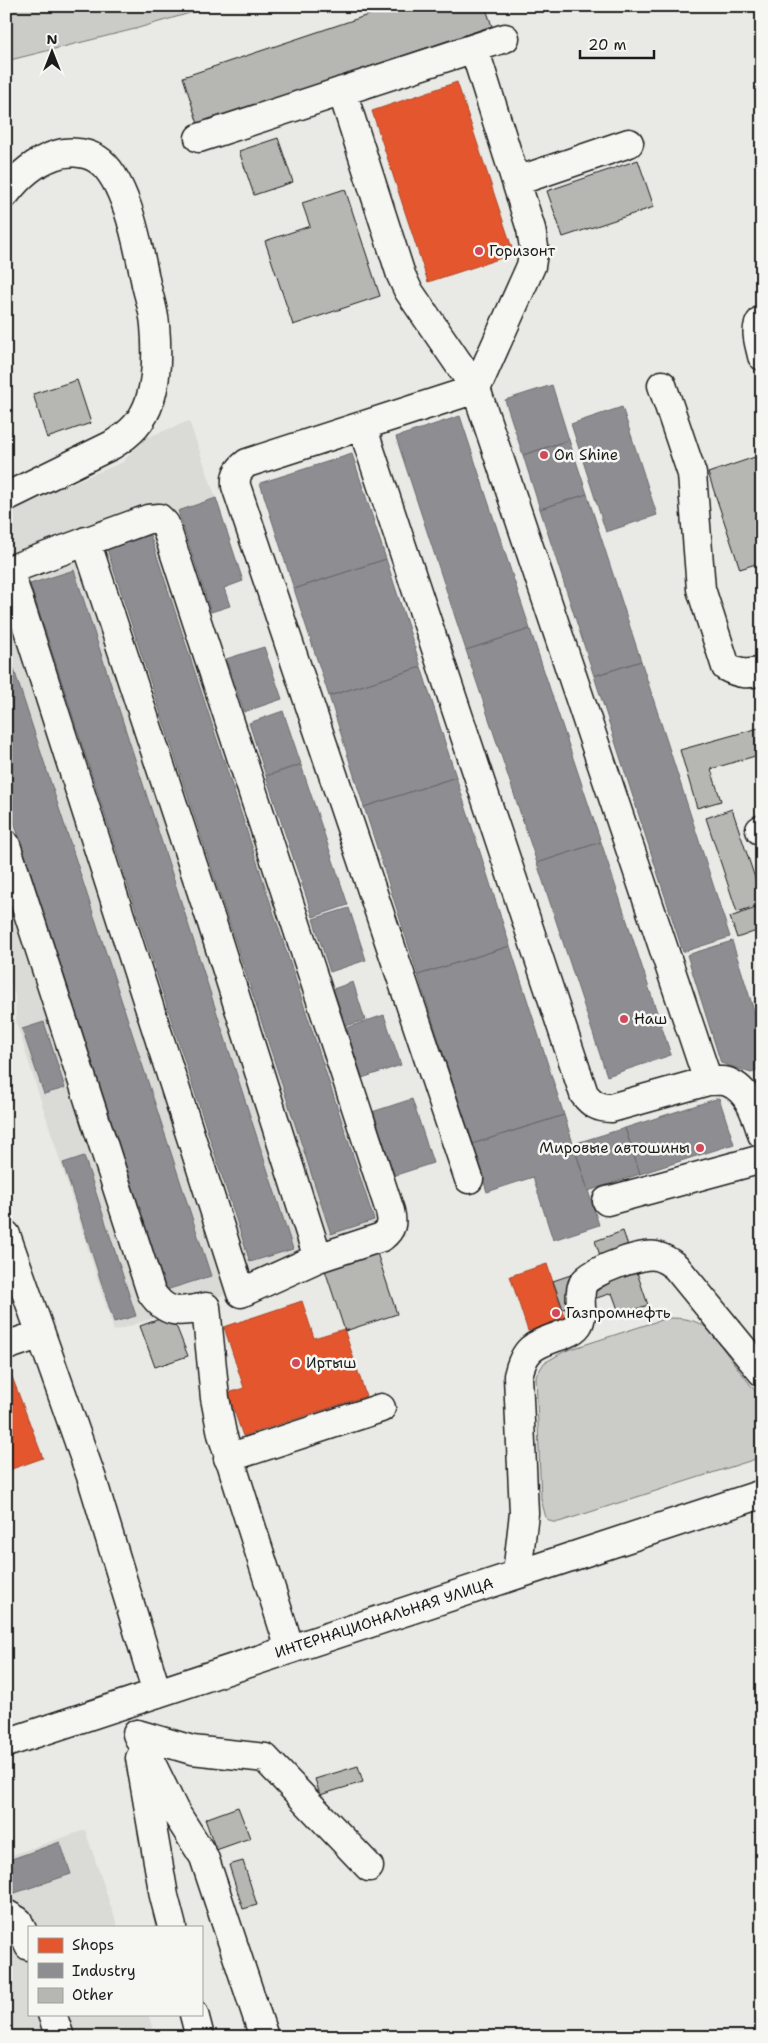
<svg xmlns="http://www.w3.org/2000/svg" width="768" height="2043" font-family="'Shantell Sans',sans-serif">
<rect width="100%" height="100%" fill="#e9e9e5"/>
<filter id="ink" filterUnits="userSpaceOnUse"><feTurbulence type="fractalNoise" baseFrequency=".02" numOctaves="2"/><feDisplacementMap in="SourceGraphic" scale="10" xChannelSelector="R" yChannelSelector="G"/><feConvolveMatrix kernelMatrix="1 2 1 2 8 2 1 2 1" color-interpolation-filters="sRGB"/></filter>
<g filter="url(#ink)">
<path fill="#dadad6" d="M 189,421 L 216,498 L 172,513 L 406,1236 L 114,1331 L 16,1022 L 15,996 L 6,966 L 6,510 L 123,462 L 143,439 Z
M 85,1830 L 118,1927 L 29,1927 L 29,2014 L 148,2014 L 155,2037 L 6,2037 L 6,1857 Z"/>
<path fill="#cbcbc7" stroke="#747472" d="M 6,6 L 214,6 L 135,29 L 6,61 Z
M 667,1318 C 683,1318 695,1319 708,1329 L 762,1400 L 762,1457 L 559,1522 L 552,1522 L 546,1518 L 541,1499 L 536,1376 L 544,1363 L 565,1351 Z"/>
<path fill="#e4572e" stroke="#a84529" d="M 457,82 L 514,254 L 428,282 L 372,111 Z
M 547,1264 L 565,1319 L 528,1331 L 510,1276 Z
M 302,1301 L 314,1338 L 344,1329 L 366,1396 L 243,1436 L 228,1393 L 244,1388 L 224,1327 Z
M 6,1361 L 43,1458 L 6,1471 Z"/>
<path fill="#8d8d92" stroke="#6b6b6f" d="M 552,385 L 569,440 L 523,455 L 505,400 Z
M 622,407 L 657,515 L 606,532 L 571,424 Z
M 460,416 L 530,629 L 466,650 L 396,437 Z
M 569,440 L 587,494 L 540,509 L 523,455 Z
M 352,454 L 386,559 L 294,589 L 260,483 Z
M 587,494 L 641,661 L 594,676 L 540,509 Z
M 216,498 L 243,581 L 224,588 L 230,606 L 211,612 L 178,511 Z
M 150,535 L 374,1220 L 331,1234 L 107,549 Z
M 386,559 L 421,667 L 329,696 L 294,589 Z
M 74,570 L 293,1249 L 250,1262 L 30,584 Z
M 530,629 L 601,842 L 537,863 L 466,650 Z
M 6,645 L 211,1276 L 166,1290 L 6,797 Z
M 264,647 L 282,699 L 244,712 L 226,659 Z
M 641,661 L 730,937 L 683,952 L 594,676 Z
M 421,667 L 456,777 L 364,807 L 329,696 Z
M 283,711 L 301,764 L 266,776 L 249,723 Z
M 301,765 L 348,905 L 313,917 L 266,776 Z
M 456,777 L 510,946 L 418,975 L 364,807 Z
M 601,842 L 671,1055 L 607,1076 L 537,863 Z
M 349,908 L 366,960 L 330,972 L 313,919 Z
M 732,941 L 762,1036 L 762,1070 L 751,1073 L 721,1063 L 687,955 Z
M 510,946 L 564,1115 L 472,1144 L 418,975 Z
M 353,982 L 365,1020 L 346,1026 L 333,989 Z
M 384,1015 L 401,1065 L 362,1078 L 346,1028 Z
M 44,1022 L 65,1088 L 44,1094 L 22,1029 Z
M 719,1098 L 734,1144 L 640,1174 L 625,1128 Z
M 412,1099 L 433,1163 L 393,1176 L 372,1112 Z
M 564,1115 L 599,1225 L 553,1240 L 533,1177 L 487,1192 L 472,1144 Z
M 625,1128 L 640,1174 L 588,1191 L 573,1144 Z
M 84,1156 L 136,1316 L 114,1322 L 63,1163 Z
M 60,1842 L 71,1874 L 6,1896 L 6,1861 Z"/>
<path fill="#b6b6b3" stroke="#1c1c1c" d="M 395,6 L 485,6 L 492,26 L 198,124 L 183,77 Z
M 278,138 L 293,182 L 254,195 L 239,151 Z
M 638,160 L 654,207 L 563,237 L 547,191 Z
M 345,189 L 380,296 L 293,325 L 265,241 L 310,226 L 302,203 Z
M 77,380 L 91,423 L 47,438 L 33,394 Z
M 755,457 L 762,477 L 762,562 L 740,569 L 708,473 Z
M 762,727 L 762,754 L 711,769 L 721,801 L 697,808 L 680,750 Z
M 732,809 L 758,887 L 762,886 L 762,910 L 758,911 L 756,906 L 737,912 L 706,818 Z
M 756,908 L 758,916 L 762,915 L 762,929 L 737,938 L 730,917 Z
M 623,1231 L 648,1305 L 620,1315 L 612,1293 L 563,1309 L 553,1281 L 603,1264 L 595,1241 Z
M 376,1250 L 397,1314 L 345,1331 L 324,1267 Z
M 165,1317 L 177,1328 L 188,1356 L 155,1367 L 140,1326 Z
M 358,1766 L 363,1782 L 320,1795 L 315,1779 Z
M 238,1807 L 250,1838 L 216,1850 L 205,1819 Z
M 243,1861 L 257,1905 L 243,1909 L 229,1865 Z"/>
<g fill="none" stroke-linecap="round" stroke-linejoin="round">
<g stroke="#1c1c1c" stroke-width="31">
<path id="minor" d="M 342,91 L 401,275 L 408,290 L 476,389 L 708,1081 L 611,1108 C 598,1108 592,1104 584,1094 L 362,426
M 199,138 L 505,38
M 517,181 L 629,143
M 6,193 C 19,176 33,163 53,156 C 66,151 84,151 97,159 C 127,178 139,251 146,284 C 149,297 154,311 155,325 C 157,348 157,378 150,400 C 143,422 130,434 112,445 L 6,497
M 762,320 C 753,329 760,345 762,356
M 662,385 L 692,474 L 701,589 L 726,667 C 739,674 747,675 762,671
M 9,570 L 241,1293 L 318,1258
M 6,571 L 148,519 L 159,518 L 165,524 L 390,1211 C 393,1223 392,1229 382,1237 L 318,1258 L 212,923 L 86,541
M 760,830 L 762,829
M 6,845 L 151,1292 C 167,1316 180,1312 206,1307 L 215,1398 L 222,1434 L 290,1649
M 708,1081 C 714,1081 723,1080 728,1082 C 749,1090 756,1115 762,1134
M 469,1179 L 236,486 C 235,475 238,470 247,463 L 476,389 L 531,266 L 534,247 L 531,229 L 474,48
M 607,1201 L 762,1159
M 6,1235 L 92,1479 L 157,1693
M 6,1346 L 41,1334
M 228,1458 L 381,1408
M 517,1574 L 524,1513 L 518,1376 C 525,1346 535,1345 562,1335 C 567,1333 574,1331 578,1325 C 585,1314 577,1296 583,1284 C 590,1271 641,1253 656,1256 C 664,1258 670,1262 676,1267 L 762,1372
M 137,1734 L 174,1810 L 204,1857 L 264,2037
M 137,1734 L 192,1750 L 265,1758 L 369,1867
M 140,1758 L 164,1896 L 172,1927
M 6,1914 L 18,1921 L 29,1946
M 52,2014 L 60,2037
M 194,2014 L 200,2037"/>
</g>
<g stroke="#1c1c1c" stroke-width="31">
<path id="major" d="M 6,1743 L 762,1494"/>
</g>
<use href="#minor" stroke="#f6f6f2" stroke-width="28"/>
<use href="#major" stroke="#f6f6f2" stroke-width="28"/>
</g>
</g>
<g fill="#d1495b" stroke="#f6f6f2" stroke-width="2">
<circle cx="479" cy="251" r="5"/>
<circle cx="544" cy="455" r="5"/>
<circle cx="624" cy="1019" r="5"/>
<circle cx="700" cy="1148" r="5"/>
<circle cx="556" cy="1313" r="5"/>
<circle cx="296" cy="1363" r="5"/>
</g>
<g text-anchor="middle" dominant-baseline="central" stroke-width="5" stroke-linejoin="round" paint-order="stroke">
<g font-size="15" fill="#1c1c1c" stroke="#f6f6f2" text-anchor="start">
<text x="489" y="251">Горизонт</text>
<text x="554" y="455">On Shine</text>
<text x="634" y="1019">Наш</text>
<text x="690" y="1148" text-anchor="end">Мировые автошины</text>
<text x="566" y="1313">Газпромнефть</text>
<text x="306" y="1363">Иртыш</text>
</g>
<g font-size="15" fill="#1c1c1c" stroke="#f6f6f2">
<text transform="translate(384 1618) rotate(-18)">ИНТЕРНАЦИОНАЛЬНАЯ УЛИЦА</text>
</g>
</g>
<rect width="768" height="2043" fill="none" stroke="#f6f6f2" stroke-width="25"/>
<rect x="12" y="12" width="743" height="2018" fill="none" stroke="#1c1c1c" stroke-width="2" filter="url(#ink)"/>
<rect x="28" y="1926" width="175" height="90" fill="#f6f6f2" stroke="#9f9f9c"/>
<rect x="38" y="1938" width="25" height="15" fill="#e4572e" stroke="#9f9f9c"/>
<text x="72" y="1950" font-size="15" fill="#1c1c1c">Shops</text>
<rect x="38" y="1963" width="25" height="15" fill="#8d8d92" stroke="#9f9f9c"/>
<text x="72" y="1976" font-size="15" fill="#1c1c1c">Industry</text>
<rect x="38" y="1988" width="25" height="15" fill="#b6b6b3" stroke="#9f9f9c"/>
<text x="72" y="2000" font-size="15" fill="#1c1c1c">Other</text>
<g transform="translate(52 52)" stroke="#f6f6f2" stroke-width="4" paint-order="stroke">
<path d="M0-4L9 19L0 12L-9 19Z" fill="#1c1c1c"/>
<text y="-8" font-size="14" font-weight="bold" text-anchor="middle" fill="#1c1c1c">N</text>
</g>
<path d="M580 50v8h74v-8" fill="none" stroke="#1c1c1c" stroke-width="2.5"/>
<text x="588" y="50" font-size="15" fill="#1c1c1c" stroke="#f6f6f2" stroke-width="4" paint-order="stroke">20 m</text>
</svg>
